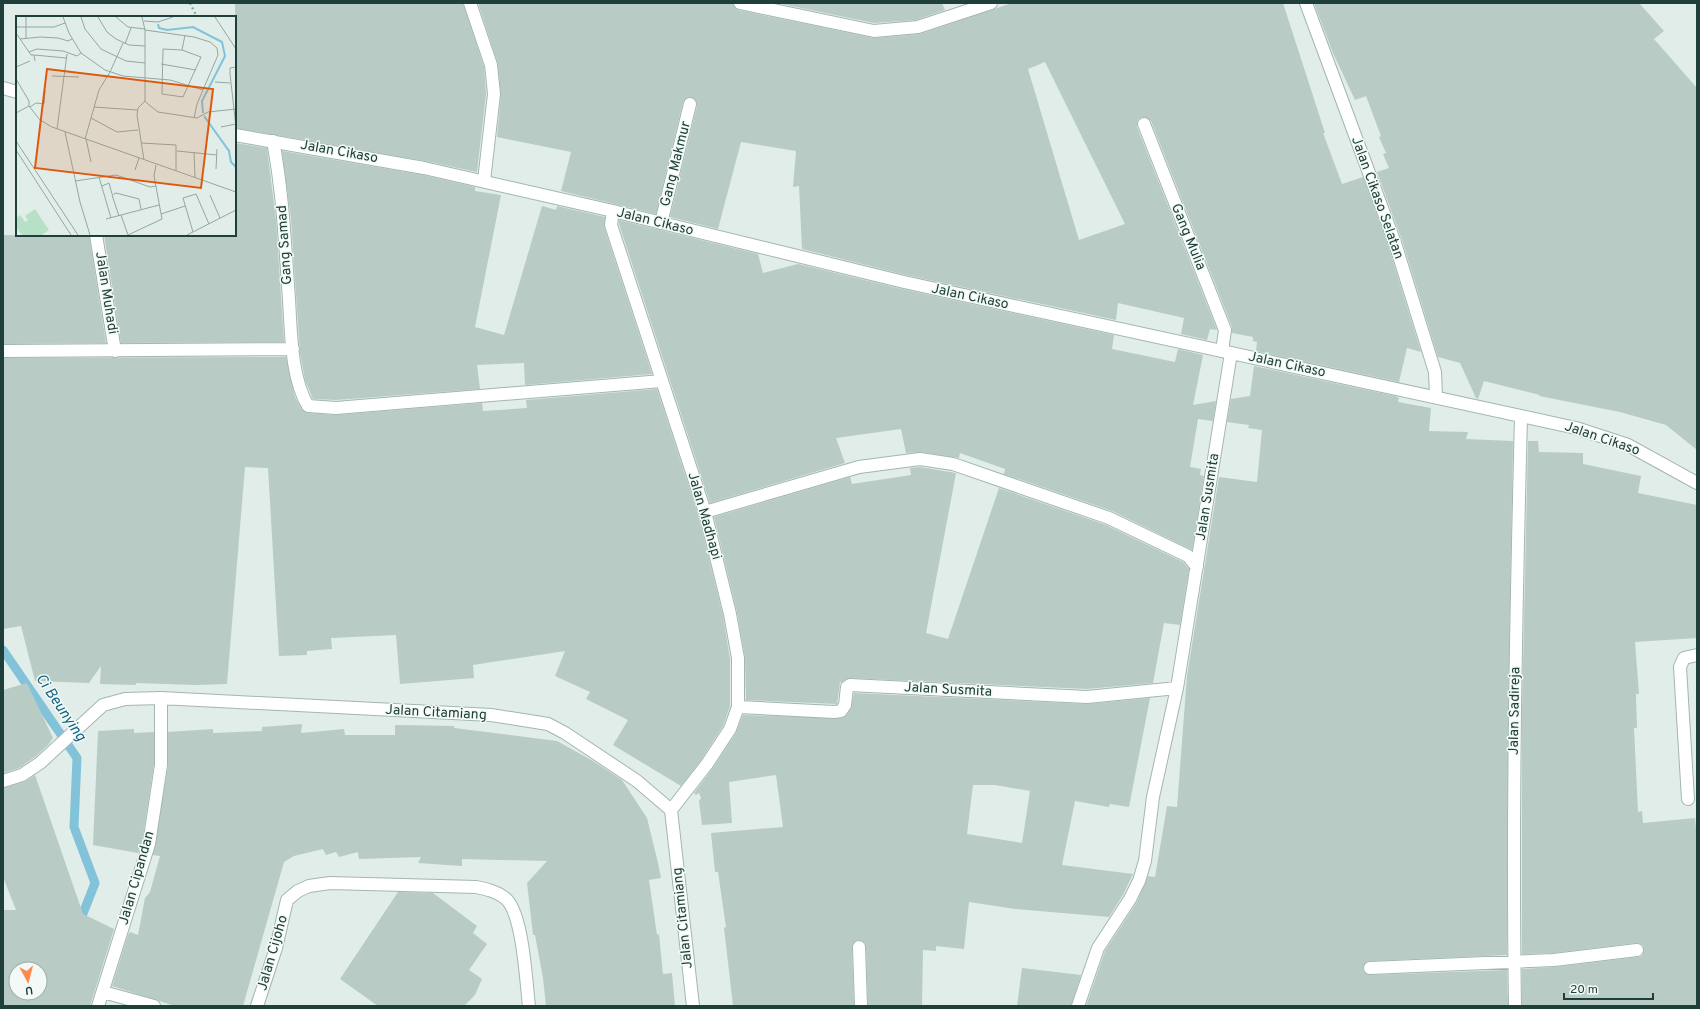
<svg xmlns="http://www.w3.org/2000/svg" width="1700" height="1009" font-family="Overpass,sans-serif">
<rect width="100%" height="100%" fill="#e1ede9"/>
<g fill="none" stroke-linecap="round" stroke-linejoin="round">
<path stroke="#82c3d9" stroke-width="9" d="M 3,650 L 77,758 L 74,827 L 95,883 L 82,916 L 77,923"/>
</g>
<path fill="#b8cbc5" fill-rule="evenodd" d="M 235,3 L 463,3 L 484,67 L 486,94 L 477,172 L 425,161 L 235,128 Z
M 478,3 L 733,3 L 735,8 L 738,10 L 874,38 L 920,34 L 1012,3 L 1283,3 L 1325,133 L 1323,133 L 1342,184 L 1363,177 L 1388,245 L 1421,352 L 1407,348 L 1399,382 L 1256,351 L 1257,342 L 1253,341 L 1253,337 L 1232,333 L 1232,327 L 1151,121 L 1145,117 L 1138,119 L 1137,127 L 1217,330 L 1210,329 L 1207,340 L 1181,334 L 1184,318 L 1118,303 L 1116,320 L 906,275 L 802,249 L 799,186 L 793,187 L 796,151 L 741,142 L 718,229 L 670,217 L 697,106 L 695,99 L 691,97 L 685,99 L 683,102 L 656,214 L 561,191 L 571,152 L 497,137 L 501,95 L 498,64 ZM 1045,62 L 1125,224 L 1079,240 L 1028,69 Z
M 777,3 L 942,3 L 945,10 L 916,20 L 874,23 Z
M 1314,3 L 1639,3 L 1664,31 L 1654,39 L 1697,88 L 1697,450 L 1666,425 L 1620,412 L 1539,396 L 1540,395 L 1484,381 L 1478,399 L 1476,398 L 1460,363 L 1438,357 L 1402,240 L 1377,172 L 1389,168 L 1383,154 L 1386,153 L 1379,137 L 1381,136 L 1366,96 L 1355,100 L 1333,53 Z
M 235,143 L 267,148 L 276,220 L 284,342 L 121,343 L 104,235 L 235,235 Z
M 282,151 L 423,175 L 475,187 L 475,191 L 501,195 L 475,327 L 504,335 L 542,206 L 556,210 L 557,206 L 605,217 L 604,227 L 652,374 L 525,385 L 524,363 L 477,365 L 480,389 L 336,400 L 313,399 L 305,380 L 300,353 L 291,219 Z
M 619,220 L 758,254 L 763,273 L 798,264 L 902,289 L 1114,335 L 1112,349 L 1175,362 L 1178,349 L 1203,355 L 1193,405 L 1216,401 L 1213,421 L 1198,419 L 1190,467 L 1201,469 L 1200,475 L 1204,476 L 1192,550 L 1112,511 L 1004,474 L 1005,469 L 960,453 L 959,458 L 921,452 L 906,453 L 901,429 L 836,438 L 845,463 L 710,503 L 619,224 Z
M 3,235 L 89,235 L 106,343 L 3,344 Z
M 286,357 L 295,397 L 302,410 L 307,413 L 336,415 L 482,403 L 483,411 L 527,408 L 526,400 L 657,389 L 698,514 L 723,616 L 730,659 L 730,706 L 723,726 L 701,760 L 681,786 L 613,745 L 628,720 L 586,699 L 590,692 L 555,676 L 565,651 L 473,665 L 474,678 L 400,684 L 396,635 L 331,638 L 332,649 L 307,651 L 307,655 L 279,656 L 268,468 L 245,467 L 227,684 L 196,685 L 136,683 L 136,685 L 100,684 L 101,666 L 89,683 L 35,681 L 21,626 L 3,629 L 3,358 Z
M 1254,366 L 1395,396 L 1399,398 L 1398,402 L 1431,408 L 1429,431 L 1468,432 L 1466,439 L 1513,441 L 1508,711 L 1507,955 L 1370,961 L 1366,962 L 1363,968 L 1364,972 L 1370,975 L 1507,970 L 1508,1006 L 1086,1006 L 1105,951 L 1137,902 L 1148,876 L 1155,877 L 1167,806 L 1177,807 L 1187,676 L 1219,477 L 1257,482 L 1262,430 L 1248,428 L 1249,425 L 1227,422 L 1231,399 L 1250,396 Z
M 1528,441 L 1538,441 L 1539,452 L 1583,453 L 1583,464 L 1641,476 L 1638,493 L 1697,505 L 1697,638 L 1635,642 L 1639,694 L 1636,694 L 1637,728 L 1634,728 L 1638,812 L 1642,811 L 1643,823 L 1695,818 L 1697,838 L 1697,1006 L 1522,1006 L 1522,969 L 1555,967 L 1638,957 L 1642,956 L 1644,949 L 1643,945 L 1636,943 L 1553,953 L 1522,954 L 1522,712 Z
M 920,467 L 956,473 L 926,633 L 948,639 L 999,488 L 1106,525 L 1183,562 L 1189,569 L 1180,625 L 1164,623 L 1153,683 L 1087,689 L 850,678 L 840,683 L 837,704 L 746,700 L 745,657 L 737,612 L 714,517 L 850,477 L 852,484 L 911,475 L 910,468 Z
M 27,683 L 53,738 L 48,745 L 35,757 L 19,768 L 3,773 L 3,690 Z
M 854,693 L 1087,704 L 1150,698 L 1129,807 L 1110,804 L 1109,807 L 1075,801 L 1062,865 L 1133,874 L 1123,895 L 1109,917 L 1015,909 L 969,902 L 964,949 L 936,946 L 936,951 L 923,950 L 922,1006 L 868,1006 L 866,947 L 865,943 L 859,940 L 855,941 L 852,947 L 854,1006 L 733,1006 L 724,928 L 726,927 L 718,872 L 715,872 L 711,833 L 783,827 L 776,775 L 729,782 L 732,823 L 702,825 L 699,801 L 701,798 L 699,793 L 696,795 L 694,793 L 713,768 L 736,733 L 743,715 L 842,718 L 847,715 L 851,709 ZM 973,785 L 995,785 L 1030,791 L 1022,843 L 967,834 Z
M 302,724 L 301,733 L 344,729 L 345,735 L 395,735 L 395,725 L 454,726 L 454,728 L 557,741 L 593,761 L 622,780 L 647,818 L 658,863 L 661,878 L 649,880 L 657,935 L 659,934 L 663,974 L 672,973 L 675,1006 L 546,1006 L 543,978 L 535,935 L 533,935 L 527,883 L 547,861 L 462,859 L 462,866 L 418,863 L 421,857 L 359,859 L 358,852 L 339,857 L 336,852 L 326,855 L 323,849 L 294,856 L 284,862 L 243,1006 L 175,1006 L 112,986 L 128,935 L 130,932 L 138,935 L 145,898 L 150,892 L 160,856 L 153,855 L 168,766 L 168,732 L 213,729 L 213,733 L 262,731 L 262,727 Z
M 134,729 L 134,733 L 154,732 L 154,764 L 142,842 L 138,853 L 93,845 L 98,731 Z
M 35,775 L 83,914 L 114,929 L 90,1006 L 3,1006 L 3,910 L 16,910 L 3,877 L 3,788 L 24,782 ZM 16,969 L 40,969 L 40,993 L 16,993 Z
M 398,892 L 433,893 L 477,926 L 473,933 L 487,944 L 469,970 L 482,979 L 475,995 L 464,1006 L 378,1006 L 340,979 Z
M 1022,968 L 1081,975 L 1071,1006 L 1017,1006 Z"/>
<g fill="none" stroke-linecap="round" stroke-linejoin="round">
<g stroke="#a3b6b1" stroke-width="14">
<path id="minor" d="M 470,3 L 491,65 L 494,94 L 484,181
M 740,3 L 874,31 L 918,27 L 991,3
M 1306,3 L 1395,243 L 1435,372 L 1436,396
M 1144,124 L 1225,330 L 1222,351
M 273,141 C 283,193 285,246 289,299 C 291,332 291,378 308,406 L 336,408 L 662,381
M 661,223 L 690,104
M 96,235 L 115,351
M 3,351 L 293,349
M 705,512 L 859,467 L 920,459 L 953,464 L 1109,518 L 1188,556 L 1197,567
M 738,707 L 834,712 L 841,711 L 845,705 L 847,687 L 850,685 L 1087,697 L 1177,688
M 3,781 L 22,775 L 40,763 L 103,705 L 125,699 L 161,698 L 491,715 L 548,724 L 565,733 L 637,781 L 671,810
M 1688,799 L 1680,667 L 1684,658 L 1697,655
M 859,947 L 861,1006
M 1370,968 L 1554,960 L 1637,950
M 103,992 L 154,1006
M 98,1006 L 149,844 L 161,765 L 161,698
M 257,1006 L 276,948 L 287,900 L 298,891 L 309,886 L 330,883 L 476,887 C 486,889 496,891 505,898 C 523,912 526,982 529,1006
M 1078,1006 L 1098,948 L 1130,899 L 1139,881 L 1145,861 L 1153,797 L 1177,688 L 1231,353
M 1515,1006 C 1512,810 1516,613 1521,417"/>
</g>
<g stroke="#a3b6b1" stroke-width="14">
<path id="tertiary" d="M 3,88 L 17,92
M 235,135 L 424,168 L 613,211 L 904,282 L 1576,428 L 1628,445 L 1697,483
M 613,211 L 611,225 L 705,512 L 730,614 L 738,658 L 738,707 L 730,729 L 707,764 L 671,810 L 693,1006"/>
</g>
<path stroke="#7db5a9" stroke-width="2.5" stroke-dasharray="2 3" stroke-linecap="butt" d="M 190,3 L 197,17"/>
<use href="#minor" stroke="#fff" stroke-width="12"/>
<use href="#tertiary" stroke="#fff" stroke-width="12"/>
</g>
<g text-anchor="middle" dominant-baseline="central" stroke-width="3" stroke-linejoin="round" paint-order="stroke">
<g font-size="14" fill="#1f403a" stroke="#f2f9f6">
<text transform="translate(339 152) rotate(10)">Jalan Cikaso</text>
<text transform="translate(676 164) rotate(-76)">Gang Makmur</text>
<text transform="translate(1377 198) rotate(70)">Jalan Cikaso Selatan</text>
<text transform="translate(655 222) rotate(14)">Jalan Cikaso</text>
<text transform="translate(1188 237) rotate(68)">Gang Mulia</text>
<text transform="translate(285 245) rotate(-94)">Gang Samad</text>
<text transform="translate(106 293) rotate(81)">Jalan Muhadi</text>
<text transform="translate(970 297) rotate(12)">Jalan Cikaso</text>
<text transform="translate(1287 365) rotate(12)">Jalan Cikaso</text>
<text transform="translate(1602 439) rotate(19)">Jalan Cikaso</text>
<text transform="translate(1208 497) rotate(-81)">Jalan Susmita</text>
<text transform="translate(704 516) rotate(74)">Jalan Madhapi</text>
<text transform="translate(948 690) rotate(3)">Jalan Susmita</text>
<text transform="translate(1515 711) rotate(-89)">Jalan Sadireja</text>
<text transform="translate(436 713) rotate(3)">Jalan Citamiang</text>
<text transform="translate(137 878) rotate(-74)">Jalan Cipandan</text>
<text transform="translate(683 918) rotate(-96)">Jalan Citamiang</text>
<text transform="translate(273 953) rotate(-74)">Jalan Cijoho</text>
</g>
<g font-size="15" font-style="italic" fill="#126583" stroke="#f2f9f6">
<text transform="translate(60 708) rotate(56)">Ci Beunying</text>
</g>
</g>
<g transform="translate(16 16)">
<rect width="220" height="220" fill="#e1ede9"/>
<path d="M 19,193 L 33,214 L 26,219 L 6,219 L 0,211 L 0,202 L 4,199 L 9,206 L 12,204 L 9,200 Z" fill="#b7e1c6"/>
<path fill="none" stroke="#82c3d9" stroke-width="2" d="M 142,8 L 143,12 L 151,14 L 177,11 L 206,26 L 209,40 L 186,85 L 187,97M 188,100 L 213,135 L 215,146 L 220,151"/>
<path fill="none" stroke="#93a8a3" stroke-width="1" d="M 10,1 L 10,23M 47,1 L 53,17 L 65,37 L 89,54 L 107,60 L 154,64 L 187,74M 65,1 L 69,13 L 85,33 L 110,45 L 129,47M 82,1 L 91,16 L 100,23 L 113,29 L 129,30M 100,1 L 112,11 L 129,13M 126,1 L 129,14 L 129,85 L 132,88 L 142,96 L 181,102 L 192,96 L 220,93M 199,1 L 220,33M 128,5 L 142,6 L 157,1M 0,11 L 38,11 L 49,7M 129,14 L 178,21 L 194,26 L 201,32 L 202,39 L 181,88 L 178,102M 0,17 L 15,39 L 18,39 L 19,45M 4,23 L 24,21 L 42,22 L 52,25 L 56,23M 109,28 L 115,12M 147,33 L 166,34 L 185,41 L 167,81 L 146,78 ZM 166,34 L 169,19M 13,36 L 21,33 L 47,35 L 61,40 L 65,37M 18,39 L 50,42M 145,48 L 180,54M 0,51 L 14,45M 220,51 L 214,52 L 214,58 L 220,111M 36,60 L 63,61M 0,63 L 13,85 L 13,90M 199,66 L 214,67M 13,90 L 24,104 L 36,111 L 220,176M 14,91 L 20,87 L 28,88 L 29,74M 78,91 L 121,94M 0,97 L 13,90M 75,102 L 101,116 L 122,114M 205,111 L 220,108M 41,113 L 51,38M 49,116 L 64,186 L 74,219M 69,123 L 83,74 L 94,56 L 107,27M 70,123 L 75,146M 0,125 L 62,219M 125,127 L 160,129 L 160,155M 0,134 L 55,219M 161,135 L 201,139M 178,136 L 179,161M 128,144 L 121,99 L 122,92 L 129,85M 200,153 L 201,133M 119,154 L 123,142M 83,161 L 95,202M 59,165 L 100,159 L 134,171 L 140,170M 86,170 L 93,167 L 96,178M 194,179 L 204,202M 145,198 L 169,190M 105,199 L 112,219M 103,200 L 96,179 L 100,177 L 123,183 L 125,193M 90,203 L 143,189M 177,216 L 167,182 L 180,178 L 193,208M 112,219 L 146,203 L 138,160 L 140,149M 171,219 L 220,194"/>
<path fill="#de580e" fill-opacity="0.15" stroke="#de580e" stroke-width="2" d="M 31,53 L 197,73 L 185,172 L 19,152 Z"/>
<rect width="220" height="220" fill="none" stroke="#1f403a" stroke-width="2"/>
</g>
<rect width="1700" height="1009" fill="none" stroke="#1f403a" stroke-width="8"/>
<g transform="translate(28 981) rotate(173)"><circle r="19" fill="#f2f9f6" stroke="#9eafab"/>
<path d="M0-3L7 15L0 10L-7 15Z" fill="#ff8a4d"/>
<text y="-6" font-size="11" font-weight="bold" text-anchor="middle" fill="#1f403a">U</text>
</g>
<path d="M1564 993v6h89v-6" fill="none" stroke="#1f403a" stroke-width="2"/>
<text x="1570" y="993" font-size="12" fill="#1f403a" stroke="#f2f9f6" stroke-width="3" paint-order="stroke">20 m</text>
</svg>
